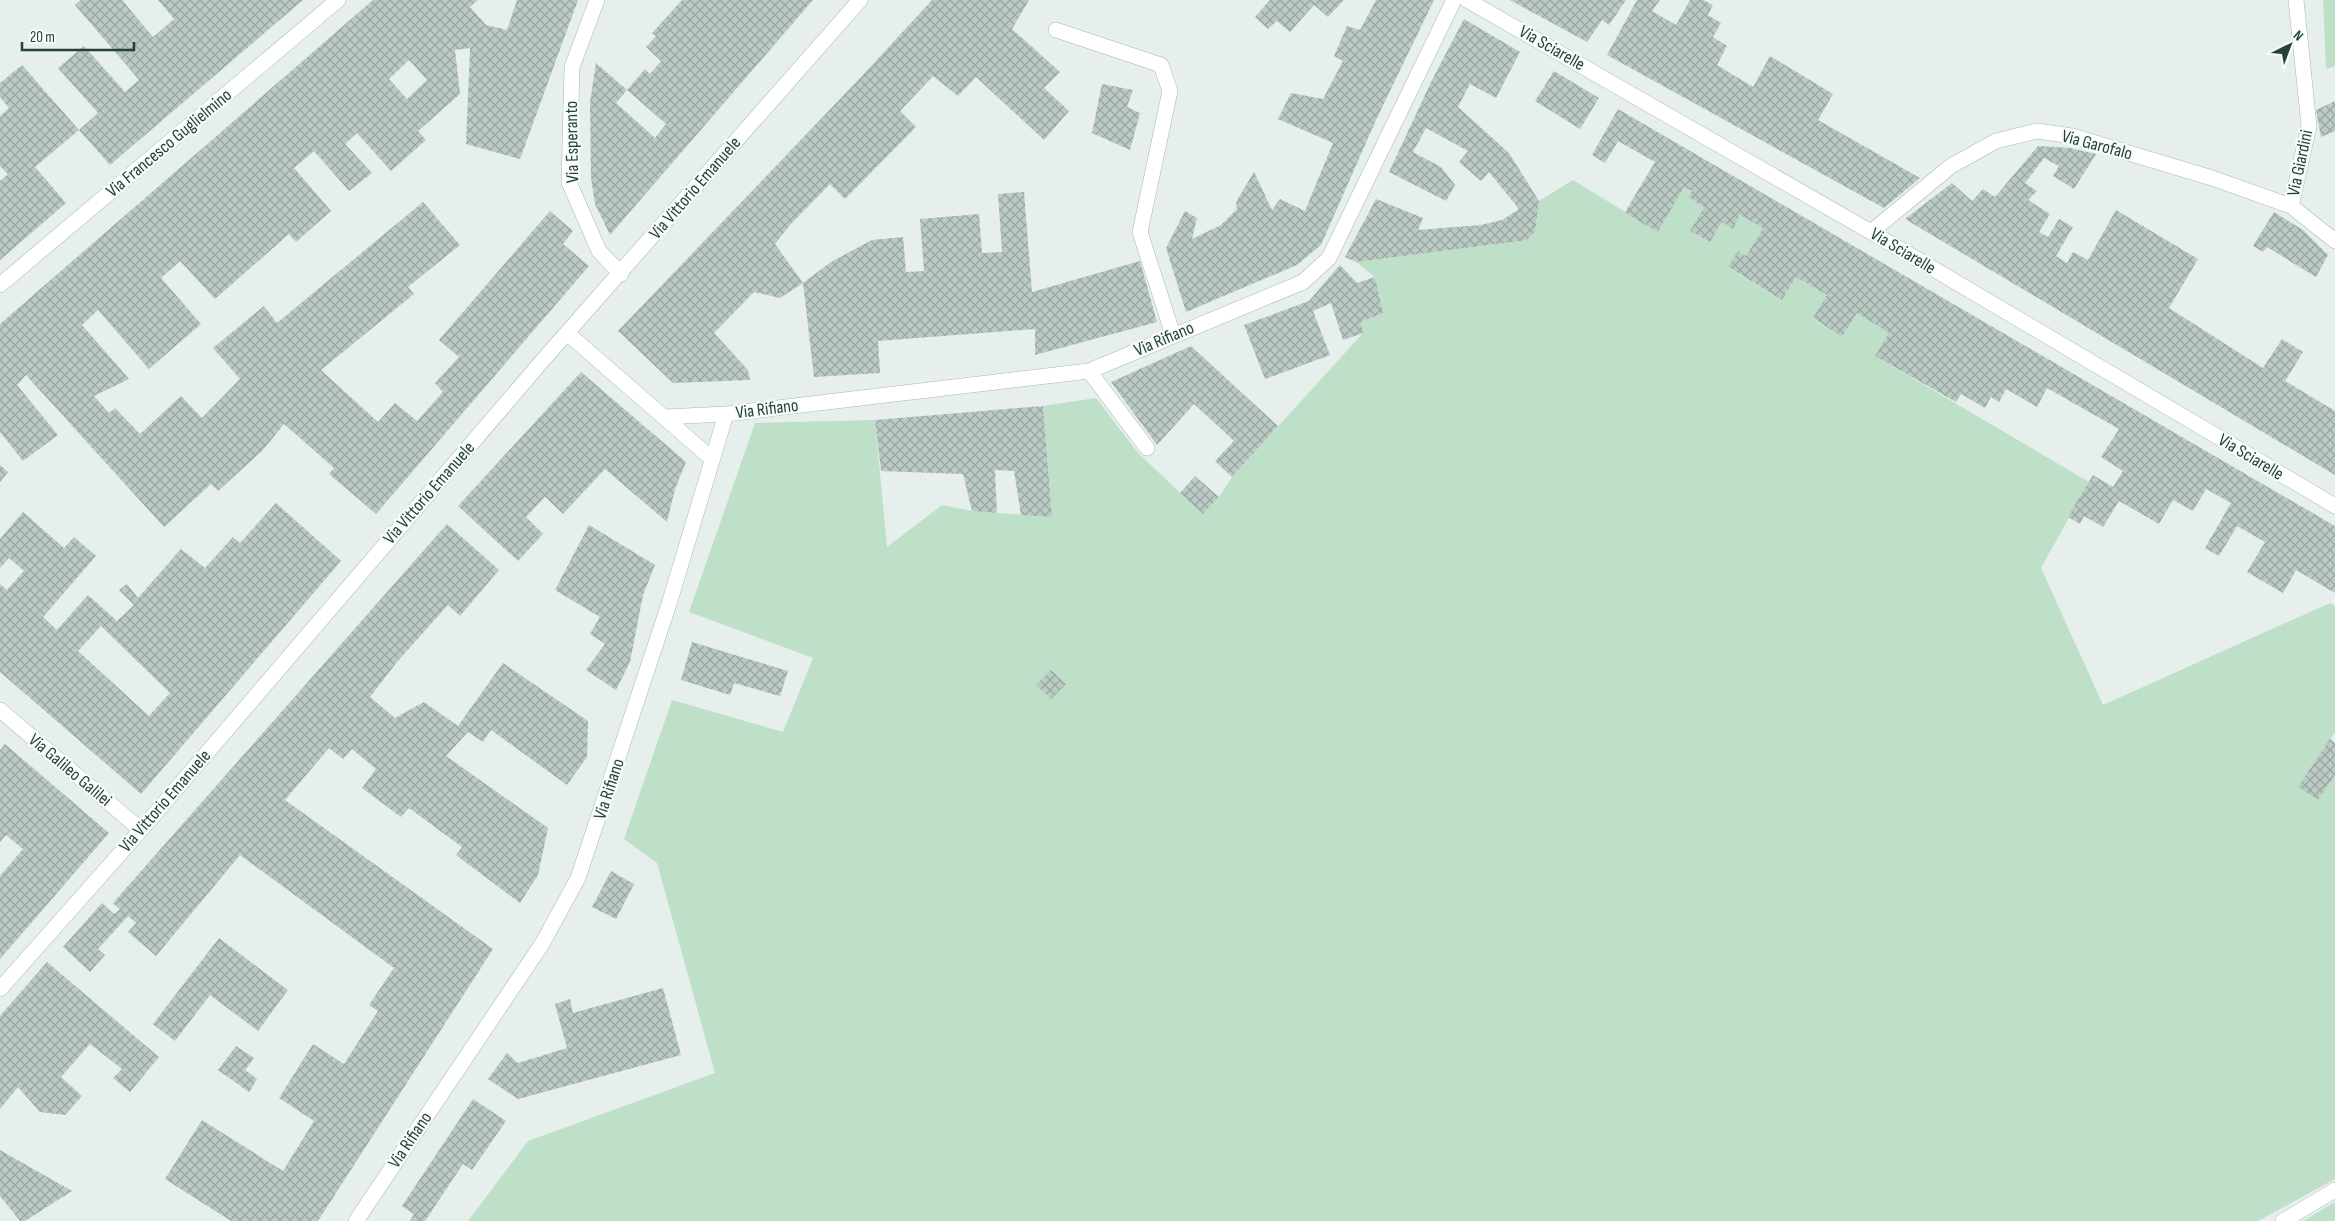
<svg xmlns="http://www.w3.org/2000/svg" width="2335" height="1221" font-family="'Sofia Sans Condensed',sans-serif">
<defs>
<pattern id="building-cross-hatch" width="8" height="8" patternUnits="userSpaceOnUse" patternTransform="scale(1.25)"><rect width="8" height="8" fill="#bbcac4"/><path d="M0 0l8 8M0 8l8-8" fill="none" stroke="#98a6a0"/></pattern>
</defs>
<rect width="100%" height="100%" fill="#e6efeb"/>
<path fill="#bfe0c8" d="M 2323,0 L 2335,0 L 2335,66 L 2326,69 Z
M 1573,180 L 1658,232 L 1684,187 L 1692,191 L 1688,197 L 1704,207 L 1690,231 L 1710,242 L 1722,222 L 1733,228 L 1740,215 L 1763,228 L 1746,256 L 1738,251 L 1728,268 L 1782,300 L 1796,277 L 1827,295 L 1813,319 L 1842,337 L 1857,313 L 1889,333 L 1875,356 L 2089,482 L 2041,568 L 2103,705 L 2330,603 L 2335,606 L 2335,732 L 2299,787 L 2318,800 L 2335,775 L 2335,1179 L 2258,1221 L 468,1221 L 528,1141 L 715,1073 L 657,863 L 624,839 L 672,700 L 783,732 L 813,658 L 689,612 L 755,423 L 875,420 L 887,547 L 942,505 L 972,511 L 1052,517 L 1043,406 L 1096,398 L 1139,454 L 1203,514 L 1219,497 L 1232,477 L 1363,333 L 1361,322 L 1383,313 L 1375,277 L 1356,262 L 1527,240 L 1535,232 L 1539,201 Z
M 2335,1202 L 2335,1221 L 2303,1221 Z"/>
<path fill="url(#building-cross-hatch)" fill-rule="evenodd" d="M 81,0 L 122,0 L 153,37 L 174,19 L 158,0 L 303,0 L 110,165 L 79,130 L 98,113 L 58,68 L 84,46 L 125,92 L 139,80 L 75,5 Z
M 373,0 L 478,0 L 470,7 L 486,25 L 507,30 L 517,0 L 578,0 L 520,159 L 466,144 L 470,48 L 455,50 L 460,94 L 418,131 L 426,140 L 391,171 L 357,133 L 345,144 L 372,173 L 349,191 L 314,151 L 294,168 L 331,211 L 296,242 L 289,234 L 215,299 L 180,261 L 161,278 L 201,324 L 149,369 L 98,310 L 82,325 L 129,379 L 94,396 L 109,413 L 115,408 L 140,434 L 181,396 L 202,418 L 240,379 L 213,348 L 264,306 L 277,323 L 423,202 L 460,245 L 408,287 L 414,294 L 321,370 L 378,422 L 395,403 L 417,421 L 443,392 L 435,383 L 459,357 L 439,340 L 550,211 L 573,231 L 563,244 L 589,266 L 376,514 L 329,474 L 334,468 L 284,424 L 263,450 L 218,491 L 211,484 L 164,527 L 26,375 L 17,385 L 58,435 L 23,461 L 0,432 L 0,324 ZM 409,60 L 427,80 L 407,99 L 389,79 Z
M 682,0 L 813,0 L 610,235 L 595,204 L 591,178 L 590,102 L 596,63 L 627,90 L 645,69 L 650,74 L 661,61 L 646,47 L 656,36 L 652,33 ZM 627,90 L 666,124 L 655,138 L 616,103 Z
M 932,0 L 1029,0 L 1012,29 L 1060,72 L 1044,88 L 1069,111 L 1044,140 L 976,77 L 958,96 L 933,76 L 900,111 L 916,127 L 845,199 L 830,184 L 790,225 L 775,244 L 803,283 L 831,262 L 872,240 L 903,237 L 906,272 L 924,271 L 920,219 L 979,214 L 982,253 L 1002,252 L 998,194 L 1024,192 L 1032,292 L 1140,261 L 1157,322 L 1035,355 L 1035,329 L 878,341 L 880,373 L 814,377 L 803,283 L 780,298 L 754,292 L 714,333 L 748,370 L 750,380 L 673,383 L 618,331 L 863,75 Z
M 1270,0 L 1344,0 L 1328,17 L 1314,5 L 1290,32 L 1277,21 L 1268,29 L 1255,17 Z
M 1376,0 L 1434,0 L 1376,120 L 1321,245 L 1297,265 L 1186,312 L 1166,248 L 1185,211 L 1197,218 L 1192,239 L 1221,225 L 1237,209 L 1236,202 L 1254,172 L 1272,210 L 1280,199 L 1305,211 L 1333,143 L 1278,119 L 1291,93 L 1323,99 L 1343,61 L 1334,56 L 1347,26 L 1360,30 Z
M 1510,0 L 1626,0 L 1609,25 L 1602,20 L 1587,42 Z
M 1637,0 L 1660,0 L 1652,11 L 1676,25 L 1690,0 L 1703,0 L 1713,5 L 1708,15 L 1721,23 L 1713,37 L 1727,46 L 1717,65 L 1753,87 L 1770,56 L 1833,94 L 1818,120 L 1920,178 L 1884,208 L 1607,55 Z
M 1464,19 L 1520,52 L 1496,98 L 1470,84 L 1458,107 L 1509,153 L 1539,201 L 1535,232 L 1527,240 L 1356,262 L 1345,257 L 1376,199 L 1423,218 L 1418,230 L 1481,225 L 1502,220 L 1519,209 L 1489,172 L 1481,181 L 1459,162 L 1468,151 L 1426,128 L 1413,152 L 1441,167 L 1455,185 L 1446,201 L 1389,172 L 1431,82 Z
M 22,65 L 79,130 L 35,167 L 66,203 L 0,260 L 0,181 L 8,174 L 0,166 L 0,116 L 9,108 L 0,97 L 0,83 Z
M 1554,71 L 1599,98 L 1580,129 L 1535,101 Z
M 1102,84 L 1133,90 L 1127,107 L 1140,113 L 1130,150 L 1092,133 Z
M 2335,101 L 2335,131 L 2321,137 L 2316,110 Z
M 1618,109 L 2335,526 L 2335,593 L 2296,570 L 2283,593 L 2247,572 L 2265,542 L 2237,526 L 2219,556 L 2205,548 L 2231,503 L 2206,489 L 2193,511 L 2173,500 L 2159,524 L 2119,501 L 2103,527 L 2084,516 L 2080,524 L 2068,517 L 2093,475 L 2113,487 L 2123,471 L 2101,457 L 2119,429 L 2047,388 L 2037,407 L 2006,389 L 1999,402 L 1991,397 L 1985,408 L 1961,394 L 1956,402 L 1875,356 L 1889,333 L 1857,313 L 1842,337 L 1813,318 L 1827,295 L 1796,277 L 1782,300 L 1728,267 L 1738,251 L 1746,256 L 1763,228 L 1740,215 L 1733,229 L 1722,222 L 1710,242 L 1690,231 L 1704,207 L 1688,197 L 1692,191 L 1684,187 L 1658,232 L 1637,220 L 1625,212 L 1655,162 L 1618,141 L 1605,163 L 1592,155 Z
M 2038,146 L 2070,148 L 2096,154 L 2074,189 L 2053,176 L 2059,166 L 2044,158 L 2025,183 L 2037,191 L 2028,200 L 2050,214 L 2039,232 L 2048,237 L 2059,219 L 2073,227 L 2056,256 L 2067,263 L 2073,252 L 2088,260 L 2116,210 L 2198,259 L 2169,308 L 2263,368 L 2282,339 L 2303,352 L 2285,381 L 2335,411 L 2335,475 L 1905,219 L 1952,183 L 1972,201 L 1983,189 L 1995,197 Z
M 2274,212 L 2303,230 L 2328,255 L 2316,277 L 2267,247 L 2263,252 L 2253,246 Z
M 1340,265 L 1357,283 L 1375,277 L 1383,313 L 1361,322 L 1363,333 L 1343,340 L 1331,303 L 1313,311 L 1330,355 L 1265,379 L 1244,325 L 1309,301 Z
M 1191,346 L 1278,426 L 1232,477 L 1215,461 L 1234,441 L 1194,404 L 1157,445 L 1111,382 Z
M 581,372 L 686,462 L 675,489 L 667,522 L 605,469 L 563,514 L 545,497 L 526,517 L 543,534 L 518,561 L 458,506 Z
M 1043,406 L 1052,517 L 1021,515 L 1014,471 L 995,470 L 997,513 L 972,511 L 963,474 L 881,471 L 875,420 Z
M 0,465 L 8,472 L 0,482 Z
M 1195,476 L 1219,497 L 1203,514 L 1180,493 Z
M 276,503 L 341,561 L 141,794 L 0,672 L 0,584 L 7,590 L 24,571 L 9,558 L 0,568 L 0,539 L 23,512 L 64,548 L 74,537 L 96,556 L 43,617 L 57,630 L 88,595 L 117,621 L 134,605 L 119,590 L 127,584 L 138,598 L 181,549 L 205,568 L 233,537 L 240,543 ZM 101,626 L 170,693 L 149,716 L 78,651 Z
M 447,524 L 499,570 L 460,616 L 448,605 L 397,662 L 370,697 L 395,718 L 424,702 L 458,726 L 503,663 L 588,721 L 587,757 L 567,785 L 491,730 L 483,742 L 468,732 L 446,756 L 548,828 L 538,875 L 520,903 L 456,855 L 462,847 L 409,808 L 401,817 L 362,788 L 376,769 L 352,749 L 343,759 L 329,748 L 285,800 L 493,949 L 318,1221 L 231,1221 L 165,1179 L 202,1120 L 283,1171 L 314,1121 L 279,1098 L 313,1044 L 344,1064 L 378,1011 L 369,1005 L 394,968 L 240,855 L 156,956 L 128,932 L 136,923 L 128,916 L 98,949 L 105,955 L 90,972 L 63,947 L 102,903 L 114,914 L 120,909 L 113,903 Z
M 589,525 L 655,565 L 643,595 L 630,662 L 616,690 L 586,670 L 605,644 L 590,634 L 600,617 L 555,590 Z
M 692,642 L 788,671 L 780,696 L 734,683 L 730,695 L 681,680 Z
M 1051,670 L 1066,684 L 1051,699 L 1036,685 Z
M 2330,739 L 2335,743 L 2335,775 L 2318,800 L 2298,787 Z
M 5,744 L 109,833 L 0,959 L 0,876 L 23,849 L 6,835 L 0,842 L 0,750 Z
M 611,871 L 634,884 L 616,919 L 592,907 Z
M 219,938 L 288,990 L 258,1031 L 210,995 L 175,1041 L 153,1024 Z
M 47,962 L 159,1057 L 130,1092 L 113,1078 L 122,1069 L 90,1044 L 61,1077 L 82,1096 L 65,1115 L 40,1112 L 18,1087 L 0,1109 L 0,1016 Z
M 663,988 L 681,1055 L 518,1099 L 488,1079 L 507,1053 L 518,1063 L 567,1048 L 555,1004 L 570,999 L 573,1013 Z
M 236,1046 L 254,1058 L 245,1070 L 257,1079 L 249,1092 L 218,1070 Z
M 473,1099 L 506,1121 L 472,1170 L 463,1164 L 425,1221 L 410,1221 L 414,1214 L 402,1206 Z
M 0,1150 L 72,1191 L 25,1221 L 20,1221 L 0,1196 Z"/>
<g fill="none" stroke-linecap="round" stroke-linejoin="round">
<g stroke="#a8b8b2" stroke-width="16">
<path id="street" d="M 597,0 L 572,67 L 569,182 L 599,251 L 621,274
M 1467,0 L 1871,232 L 2335,506
M 1056,30 L 1161,65 L 1170,91 L 1140,232 L 1173,335
M 2291,206 L 2309,126 L 2296,0
M 1871,232 L 1951,166 L 1996,141 L 2037,131 L 2072,136 L 2212,178 L 2291,206 L 2335,241
M 0,285 L 338,0
M 567,333 L 712,459
M 1089,371 L 1147,448
M 665,417 L 726,414
M 0,710 L 141,830
M 0,989 L 141,830 L 543,360 L 860,0
M 356,1221 L 542,944 L 578,878 L 669,604 L 726,414 L 1089,371 L 1303,282 L 1329,258 L 1454,0
M 2283,1221 L 2335,1190"/>
</g>
<use href="#street" stroke="#fff" stroke-width="15"/>
</g>
<g text-anchor="middle" dominant-baseline="central" stroke-width="4.5" stroke-linejoin="round" paint-order="stroke">
<g font-size="18" fill="#24423a" stroke="#f7fbf9">
<text transform="translate(1552 48) rotate(30)">Via Sciarelle</text>
<text transform="translate(572 142) rotate(-91)">Via Esperanto</text>
<text transform="translate(169 143) rotate(-40)">Via Francesco Guglielmino</text>
<text transform="translate(2097 145) rotate(15)">Via Garofalo</text>
<text transform="translate(2300 163) rotate(-78)">Via Giardini</text>
<text transform="translate(695 188) rotate(-49)">Via Vittorio Emanuele</text>
<text transform="translate(1903 251) rotate(31)">Via Sciarelle</text>
<text transform="translate(1164 339) rotate(-23)">Via Rifiano</text>
<text transform="translate(767 409) rotate(-7)">Via Rifiano</text>
<text transform="translate(2251 457) rotate(31)">Via Sciarelle</text>
<text transform="translate(429 493) rotate(-49)">Via Vittorio Emanuele</text>
<text transform="translate(70 770) rotate(40)">Via Galileo Galilei</text>
<text transform="translate(609 789) rotate(-72)">Via Rifiano</text>
<text transform="translate(165 801) rotate(-49)">Via Vittorio Emanuele</text>
<text transform="translate(410 1140) rotate(-56)">Via Rifiano</text>
</g>
</g>
<g transform="translate(2290 45) rotate(42)" stroke="#f7fbf9" stroke-width="4" paint-order="stroke">
<path d="M0-4L9 19L0 12L-9 19Z" fill="#24423a"/>
<text y="-8" font-size="14" font-weight="bold" text-anchor="middle" fill="#24423a">N</text>
</g>
<path d="M22 42v8h112v-8" fill="none" stroke="#24423a" stroke-width="2.5"/>
<text x="30" y="42" font-size="15" fill="#24423a" stroke="#f7fbf9" stroke-width="4" paint-order="stroke">20 m</text>
</svg>
